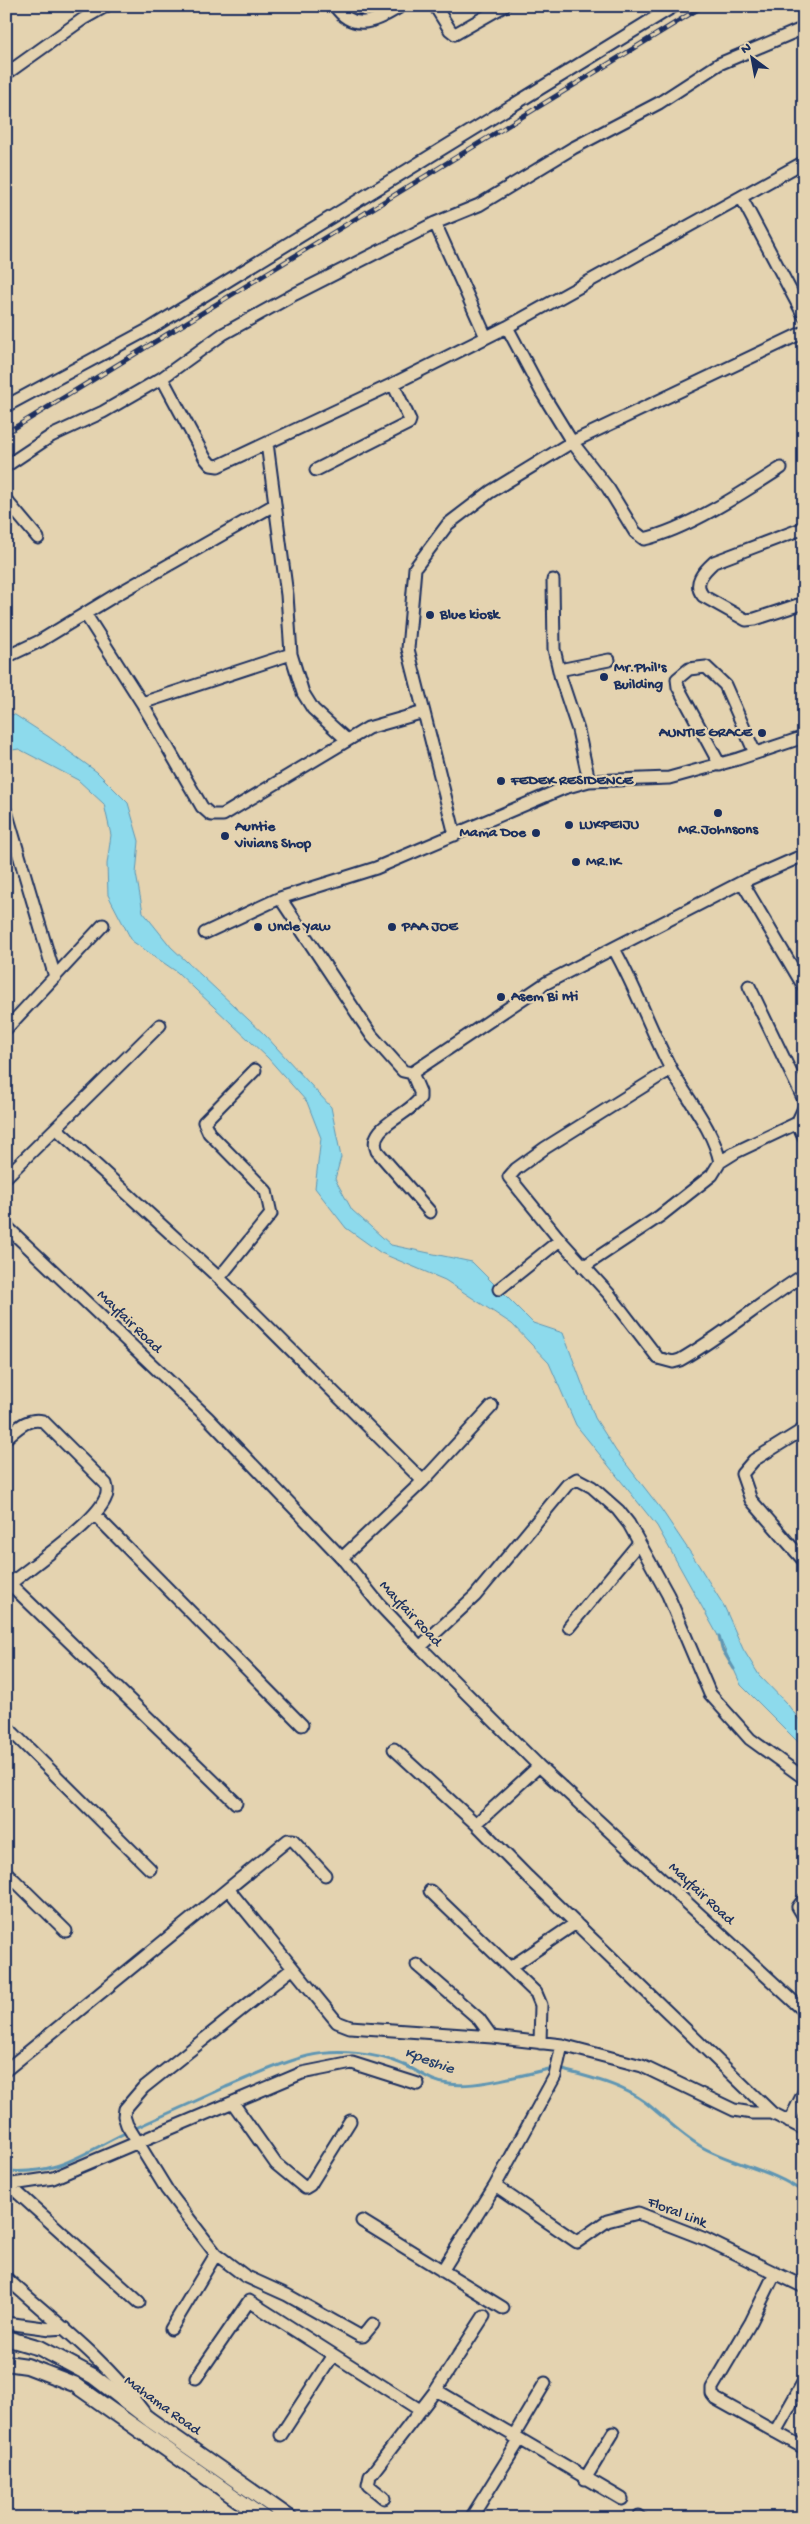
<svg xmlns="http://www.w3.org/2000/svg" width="810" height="2524" font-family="'Gochi Hand',sans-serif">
<rect width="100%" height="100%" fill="#e4d3b0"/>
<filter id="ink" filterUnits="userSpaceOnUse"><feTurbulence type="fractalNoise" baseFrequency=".02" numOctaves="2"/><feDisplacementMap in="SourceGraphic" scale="10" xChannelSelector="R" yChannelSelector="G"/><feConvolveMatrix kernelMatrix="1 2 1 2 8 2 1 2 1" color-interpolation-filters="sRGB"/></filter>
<g filter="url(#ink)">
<path fill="#8ddaec" stroke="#5f96b3" d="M 6,713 L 15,715 L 49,737 L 97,772 L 128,803 L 139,841 L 136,874 L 143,912 L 171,947 L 265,1035 L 331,1107 L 341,1157 L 335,1179 L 352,1210 L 391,1245 L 472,1262 L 533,1323 L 563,1333 L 595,1418 L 616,1451 L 661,1509 L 696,1561 L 724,1606 L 743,1649 L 759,1675 L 788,1705 L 804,1726 L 804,1748 L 741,1685 L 721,1641 L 657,1526 L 576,1425 L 549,1363 L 512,1324 L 445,1280 L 381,1253 L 346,1228 L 315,1188 L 321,1138 L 307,1102 L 268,1058 L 177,972 L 132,941 L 108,895 L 107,864 L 111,835 L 104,804 L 78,780 L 19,749 L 6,751 Z"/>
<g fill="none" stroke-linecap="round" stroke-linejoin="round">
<path stroke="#5f96b3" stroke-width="3" d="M 719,1636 L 722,1649 L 734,1669
M 560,2069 C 589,2078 619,2083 645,2102 C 664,2117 681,2135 702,2147 C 734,2165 774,2170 804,2193
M 6,2171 C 57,2175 80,2155 123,2134 C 157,2118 192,2103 226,2087 C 253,2076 279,2063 308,2056 C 337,2049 377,2053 404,2065 C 419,2071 432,2083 449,2084 C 478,2088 524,2074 554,2068"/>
<g stroke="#1b2f5e" stroke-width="15">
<path id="minor" d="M 335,6 C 354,34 378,20 401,6
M 359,6 L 366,10 L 377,6
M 435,6 L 450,30 L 455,34 L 504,6
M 6,74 L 83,19 L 106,6
M 741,197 L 804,316
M 435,223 L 486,337
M 507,327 L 542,393 L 572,442 L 608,488 L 635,532 L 644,539 C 686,530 744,492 781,468
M 162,378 L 205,458 L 211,465 L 218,466 L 393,384 L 507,327 L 804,162
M 6,406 L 151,328 L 674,6
M 267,443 L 287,595 L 291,654 L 303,693 L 313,709 L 347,740
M 6,466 L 51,436 L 103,412 L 162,378 L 223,334 L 295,294 L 435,223 L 479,205 L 573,148 L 659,103 L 719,64 L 804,28
M 316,470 L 409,423 L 410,420 L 393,384
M 6,500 L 38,538
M 804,528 L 714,562 C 704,571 692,583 703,596 L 746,620 L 755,619 L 804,603
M 553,580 L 554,649 L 561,679 L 578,730 L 589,781
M 86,615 L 142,703 L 202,807 L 211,815 L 223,815 L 368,728 L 424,712
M 6,657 L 40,641 L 114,596 L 274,505
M 559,670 L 609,660
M 142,703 L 291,654
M 804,737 L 738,759 L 669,778 L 589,781 L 564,788 L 376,868 L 280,898 L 372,1036 L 403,1071 L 412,1073 L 546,983 L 742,882 L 804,855
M 720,765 L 678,687 L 677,679 L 689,669 L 706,667 L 725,685 L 755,753
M 6,811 L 55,977
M 455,835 L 408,649 L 415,568 L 448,524 L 490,492 L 572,442 L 804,332
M 742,882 L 804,987
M 205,933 L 280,898
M 614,949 C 636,988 651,1031 672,1071 C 688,1100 713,1129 720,1162
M 749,986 L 804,1100
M 6,1029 L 103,925
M 671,1069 L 545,1148 L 516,1169 L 509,1177 L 560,1240 L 609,1294 L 658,1358 L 673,1362 L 680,1360 C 724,1335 761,1302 804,1275
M 412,1073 L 420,1092 L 420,1098 C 409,1116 366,1126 377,1151 L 430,1212
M 797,1123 L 804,1137
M 57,1129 L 219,1278 L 423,1481
M 6,1177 L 160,1025
M 6,1226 L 208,1418 L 342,1558 L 379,1604 L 420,1647 L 539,1766 L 804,2011
M 583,1267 L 660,1216 L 712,1175 L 720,1162 L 736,1152 L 797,1123 L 804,1108
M 219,1278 L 271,1214 L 266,1191 L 209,1133 L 204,1122 L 255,1070
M 499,1289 L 560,1240
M 804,1429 L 754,1460 L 742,1474 L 751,1500 L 804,1561
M 6,1438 C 17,1429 27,1417 43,1421 L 106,1484 C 108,1490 108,1494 105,1499 C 94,1524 30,1567 6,1587
M 95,1515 L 302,1725
M 342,1558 L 423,1481 L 492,1406
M 10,1584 L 236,1803
M 569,1627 L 638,1544
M 420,1647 L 475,1596 L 567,1485 L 577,1479 L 592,1487 L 618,1510 L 629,1524 L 668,1595 L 710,1694 L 750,1739 L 804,1778
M 6,1726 L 150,1869
M 394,1749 L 476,1824 L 528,1877 L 772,2113 L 804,2129
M 476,1824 L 539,1766
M 6,1872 L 66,1931
M 229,1890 L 337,2022 L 350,2027 L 492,2037 L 562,2045 L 642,2066 L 734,2110 L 752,2113 L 772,2113
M 430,1891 L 536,1993 L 541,2005 L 540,2043
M 804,1899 L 798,1907 L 804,1917
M 417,1965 L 479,2019 L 492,2037
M 511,1967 L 576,1923
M 292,1969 L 143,2088 L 125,2109 L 124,2116 L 127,2125 L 167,2190 L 216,2254 L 245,2276 L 287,2295 L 360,2336 L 363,2336 L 373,2324
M 6,2070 L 288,1840 L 293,1840 L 325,1875
M 233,2103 L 276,2164 L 305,2188 L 310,2185 L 350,2121
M 789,2122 L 804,2092
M 6,2185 L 53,2178 L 302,2073 L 352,2063 L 418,2084
M 9,2185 L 139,2302
M 495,2186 L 555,2076 L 562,2045
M 362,2221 L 503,2308
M 442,2271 L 495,2186 L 577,2242 L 607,2221 L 638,2213 L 705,2239 L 804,2287
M 775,2273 L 751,2322 L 712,2388 L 712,2394 L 716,2399 L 804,2448
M 6,2278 C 54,2321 105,2359 143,2411
M 6,2323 L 51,2329 L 65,2328
M 171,2329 L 216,2254
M 196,2378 L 249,2301 L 420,2410
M 436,2390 L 622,2499
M 775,2432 L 804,2381
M 281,2435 L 333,2355
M 513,2437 L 545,2383
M 585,2479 L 613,2433
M 384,2498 L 368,2485 L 370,2476 L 436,2390 L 484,2316
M 639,2516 L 641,2518
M 471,2518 L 519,2441"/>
</g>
<g stroke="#1b2f5e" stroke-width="18">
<path id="tertiary" d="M 6,2338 L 40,2348 L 93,2376 L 150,2420 L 290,2518
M 6,2363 L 27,2366 L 74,2384 L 264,2518"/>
</g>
<use href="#minor" stroke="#e4d3b0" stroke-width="11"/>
<use href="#tertiary" stroke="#e4d3b0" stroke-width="14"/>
<g stroke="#1b2f5e" stroke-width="5">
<path id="rail" d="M 6,433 L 703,6"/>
</g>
<use href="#rail" stroke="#e4d3b0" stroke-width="3" stroke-dasharray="9" stroke-linecap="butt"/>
</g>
</g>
<g fill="#1b2f5e" stroke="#e4d3b0" stroke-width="2">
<circle cx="430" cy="615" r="5"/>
<circle cx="604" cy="677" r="5"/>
<circle cx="762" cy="733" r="5"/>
<circle cx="501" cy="781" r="5"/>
<circle cx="718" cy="813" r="5"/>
<circle cx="569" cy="825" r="5"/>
<circle cx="536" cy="833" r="5"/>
<circle cx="225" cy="836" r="5"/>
<circle cx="576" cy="862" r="5"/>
<circle cx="258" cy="927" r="5"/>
<circle cx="392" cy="927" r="5"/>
<circle cx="501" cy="997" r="5"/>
</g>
<g text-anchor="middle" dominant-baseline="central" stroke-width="4.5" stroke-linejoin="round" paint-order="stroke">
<g font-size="15" font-weight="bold" fill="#1b2f5e" stroke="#e4d3b0" text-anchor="start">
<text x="440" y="615">Blue kiosk</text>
<text x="614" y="668">Mr.Phil's<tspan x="614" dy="17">Building</tspan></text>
<text x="752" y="733" text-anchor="end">AUNTIE GRACE</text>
<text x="511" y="781">FEDEK RESIDENCE</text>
<text x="579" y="825">LUKPEIJU</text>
<text x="235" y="827">Auntie<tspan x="235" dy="17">Vivians Shop</tspan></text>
<text x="718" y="830" text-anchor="middle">MR.Johnsons</text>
<text x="526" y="833" text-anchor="end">Mama Doe</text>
<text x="586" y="862">MR.IK</text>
<text x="268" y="927">Uncle Yaw</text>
<text x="402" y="927">PAA JOE</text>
<text x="511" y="997">Asem Bi nti</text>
</g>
<g font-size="15" fill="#1b2f5e" stroke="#e4d3b0">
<text transform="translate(129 1322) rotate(44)">Mayfair Road</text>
<text transform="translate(410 1614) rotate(47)">Mayfair Road</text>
<text transform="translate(701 1894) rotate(43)">Mayfair Road</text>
<text transform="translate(677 2213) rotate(21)">Floral Link</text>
<text transform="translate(162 2406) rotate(36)">Mahama Road</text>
</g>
<g font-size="16" font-style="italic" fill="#26406c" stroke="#e4d3b0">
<text transform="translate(429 2062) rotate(20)">Kpeshie</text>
</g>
</g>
<rect width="810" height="2524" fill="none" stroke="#e4d3b0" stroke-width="25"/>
<rect x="12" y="12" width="785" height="2499" fill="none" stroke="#1b2f5e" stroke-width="2" filter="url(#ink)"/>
<g transform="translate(752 58) rotate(328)" stroke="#e4d3b0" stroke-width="4" paint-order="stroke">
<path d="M0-4L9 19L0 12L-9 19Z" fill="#1b2f5e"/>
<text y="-8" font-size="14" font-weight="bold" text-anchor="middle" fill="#1b2f5e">N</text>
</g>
</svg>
